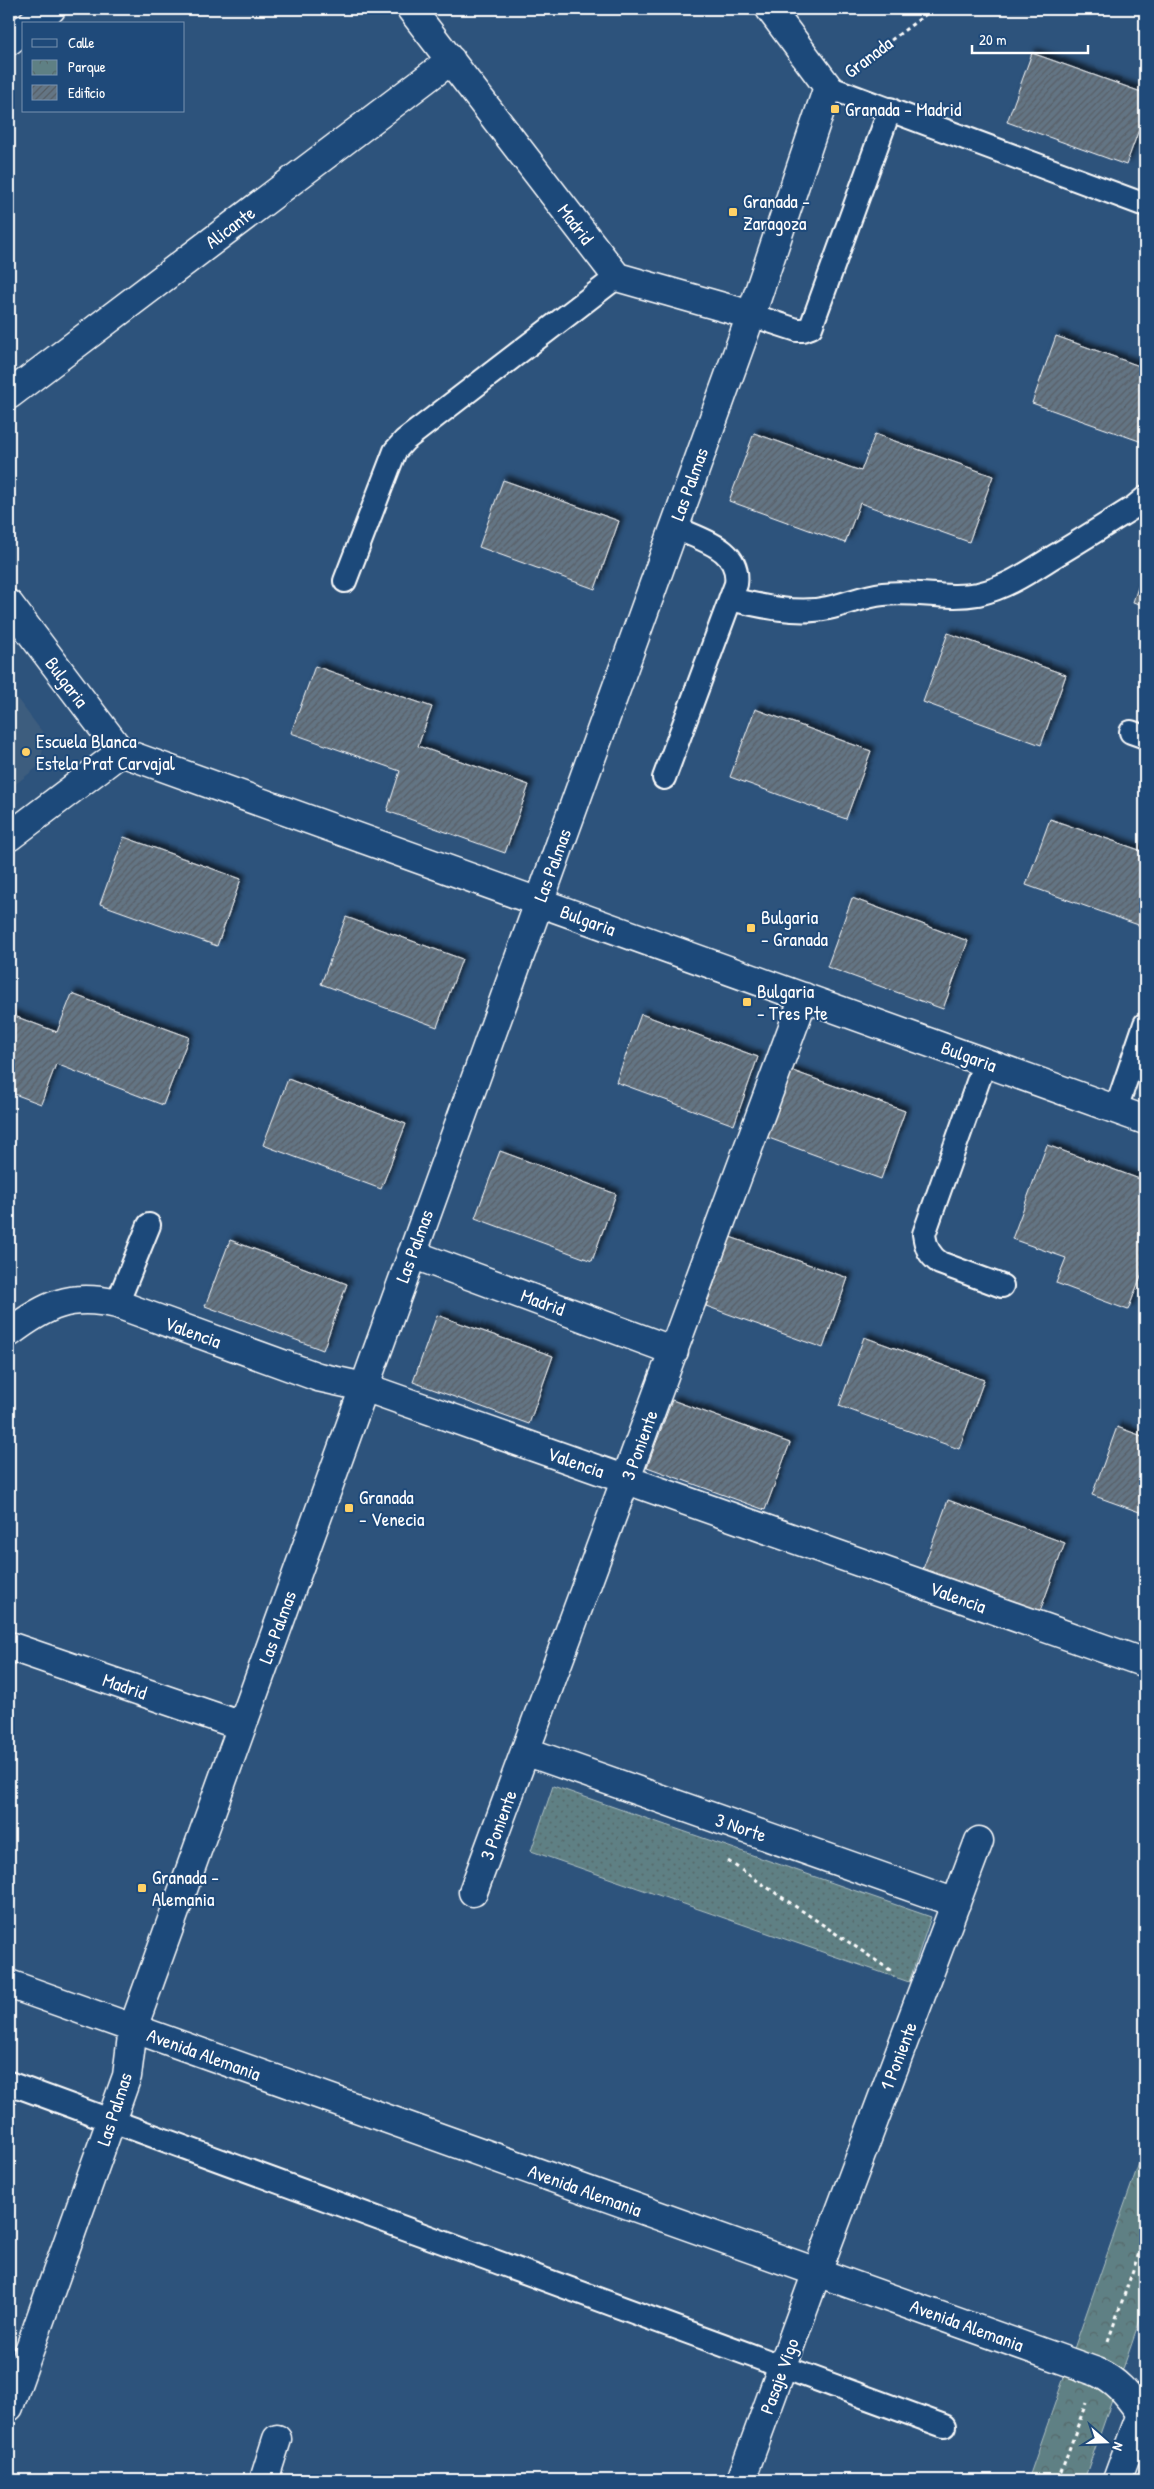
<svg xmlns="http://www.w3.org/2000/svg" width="1154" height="2489" font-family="'Patrick Hand',sans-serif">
<defs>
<pattern id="grass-dots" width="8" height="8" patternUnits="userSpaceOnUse" patternTransform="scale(1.25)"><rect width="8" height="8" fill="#5f8084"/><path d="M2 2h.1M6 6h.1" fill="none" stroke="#56696b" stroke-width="1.8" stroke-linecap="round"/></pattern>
<pattern id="park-crowns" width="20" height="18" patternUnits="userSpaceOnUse" patternTransform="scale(1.25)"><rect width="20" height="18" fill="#5f8084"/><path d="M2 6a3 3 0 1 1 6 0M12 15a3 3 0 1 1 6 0" fill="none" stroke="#56696b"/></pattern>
<pattern id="building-hatch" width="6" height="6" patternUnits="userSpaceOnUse" patternTransform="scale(1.25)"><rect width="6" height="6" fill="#647584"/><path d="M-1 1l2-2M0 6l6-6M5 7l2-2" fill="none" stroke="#575e65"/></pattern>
<filter id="shadow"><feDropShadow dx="4.5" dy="-4.5" stdDeviation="2.5" flood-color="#0009"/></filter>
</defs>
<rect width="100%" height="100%" fill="#2d537c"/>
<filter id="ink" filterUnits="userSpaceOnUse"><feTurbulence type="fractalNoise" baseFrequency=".02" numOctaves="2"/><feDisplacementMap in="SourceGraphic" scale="10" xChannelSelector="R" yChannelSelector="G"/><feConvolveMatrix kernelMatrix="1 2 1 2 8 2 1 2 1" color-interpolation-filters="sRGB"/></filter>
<g filter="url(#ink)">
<path fill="#3e5d7e" d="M 9,688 L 46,737 L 39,766 L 9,789 Z"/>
<path fill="url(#grass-dots)" stroke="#afc0c2" d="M 553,1786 L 931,1917 L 909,1982 L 531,1851 Z"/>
<path fill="url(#park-crowns)" stroke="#afc0c2" d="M 1145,2146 L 1145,2306 L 1084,2480 L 1028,2480 Z"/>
<path fill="url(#building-hatch)" stroke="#fff" filter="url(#shadow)" d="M 1032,53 L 1144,93 L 1145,89 L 1145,126 L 1141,124 L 1126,165 L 1007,122 Z
M 1056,336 L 1145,368 L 1145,443 L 1032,403 Z
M 754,433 L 861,471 L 875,434 L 993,476 L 969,542 L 860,503 L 845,543 L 729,501 Z
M 503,480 L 619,521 L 595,589 L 479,547 Z
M 1145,567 L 1145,606 L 1133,602 Z
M 948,633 L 1066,675 L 1041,745 L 923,702 Z
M 315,666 L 432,707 L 418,746 L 529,785 L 505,853 L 387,811 L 400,771 L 291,733 Z
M 755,709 L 871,751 L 846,819 L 730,777 Z
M 1050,819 L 1145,852 L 1144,927 L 1026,885 Z
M 124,837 L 241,879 L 217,946 L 100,904 Z
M 852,898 L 968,941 L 943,1009 L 827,967 Z
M 346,917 L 462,959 L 437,1027 L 321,984 Z
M 72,994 L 189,1037 L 163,1105 L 56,1064 L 41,1104 L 9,1092 L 9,1014 L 57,1032 Z
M 641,1014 L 758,1057 L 734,1125 L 616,1082 Z
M 790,1070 L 905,1111 L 881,1179 L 766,1137 Z
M 288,1079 L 406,1124 L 381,1189 L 263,1145 Z
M 1047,1145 L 1145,1181 L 1145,1265 L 1128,1310 L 1056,1283 L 1066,1258 L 1012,1239 Z
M 500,1151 L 616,1194 L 592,1261 L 475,1218 Z
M 730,1237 L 848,1278 L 823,1348 L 706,1306 Z
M 230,1240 L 347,1284 L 323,1350 L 205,1306 Z
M 437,1315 L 553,1356 L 529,1424 L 413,1382 Z
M 864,1337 L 984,1380 L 959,1449 L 839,1406 Z
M 672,1400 L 790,1443 L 765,1510 L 647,1467 Z
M 1117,1427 L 1145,1437 L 1145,1514 L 1092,1495 Z
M 948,1500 L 1065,1543 L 1040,1611 L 923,1569 Z"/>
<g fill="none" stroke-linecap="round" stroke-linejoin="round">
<g stroke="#fff" stroke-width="26">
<path id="service" d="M 828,87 L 1145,205
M 751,315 L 797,330 L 803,330 L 811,327 L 890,109
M 345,581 L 395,451 L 405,440 L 617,277
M 730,599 C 760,606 797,615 828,608 C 847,604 864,596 883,594 C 915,590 946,600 978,594 C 1006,588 1029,572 1053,557 C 1080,541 1107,524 1134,507 L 1145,498
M 1131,732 L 1145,737
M 664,778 L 736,584 C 741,548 701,540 674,527
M 985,1062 L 924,1234 C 926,1248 929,1255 940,1263 L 1002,1286
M 1116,1109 L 1145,1024
M 117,1304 L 149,1225
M 9,2083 L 944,2426"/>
</g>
<g stroke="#fff" stroke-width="31">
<path id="minor" d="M 411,9 L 617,277 L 751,315
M 31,24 L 51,9
M 9,41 L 24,29
M 9,395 L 451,60
M 9,604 L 121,752 L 1145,1120
M 9,837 L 121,752
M 412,1254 L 674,1351
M 9,1333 C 46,1305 70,1293 117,1304 L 318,1377 L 364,1387 L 1145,1663
M 9,1646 L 242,1726
M 525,1751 L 956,1903
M 473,1892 L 804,997
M 9,2407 L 127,2076 L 133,2028 L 751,315 L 828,87 L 770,9
M 264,2480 L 277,2439
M 741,2480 L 817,2272 L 979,1841"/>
</g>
<g stroke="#fff" stroke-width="31">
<path id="tertiary" d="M 9,1984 L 1097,2372 C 1122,2384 1129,2398 1145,2419"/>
</g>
<g stroke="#fff" stroke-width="31">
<path id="secondary" d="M 1117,2480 L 1145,2403"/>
</g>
<path stroke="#fff" stroke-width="3" stroke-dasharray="4 4" stroke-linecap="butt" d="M 859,64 L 933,9
M 728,1861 L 893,1972
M 1108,2341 L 1145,2236
M 1058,2480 L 1086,2403"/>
<use href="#service" stroke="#1f4a7a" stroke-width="22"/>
<use href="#minor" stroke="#1f4a7a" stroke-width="28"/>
<use href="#tertiary" stroke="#1f4a7a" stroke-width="28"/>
<use href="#secondary" stroke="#1f4a7a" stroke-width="28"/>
</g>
</g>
<g fill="#ffd166" stroke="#1f4a7a" stroke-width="2">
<rect x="830" y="104" width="10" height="10" rx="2.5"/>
<rect x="728" y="207" width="10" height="10" rx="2.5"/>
<circle cx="26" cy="752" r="5"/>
<rect x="746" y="923" width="10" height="10" rx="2.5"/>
<rect x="742" y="997" width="10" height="10" rx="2.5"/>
<rect x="344" y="1503" width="10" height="10" rx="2.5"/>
<rect x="137" y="1883" width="10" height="10" rx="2.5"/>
</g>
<g text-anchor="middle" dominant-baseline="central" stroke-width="4" stroke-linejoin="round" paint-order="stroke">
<g font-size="19" fill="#fff" stroke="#1f4a7a">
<text transform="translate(868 57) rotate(-37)">Granada</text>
<text transform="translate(576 224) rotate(53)">Madrid</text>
<text transform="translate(230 227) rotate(-37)">Alicante</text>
<text transform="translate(689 484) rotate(-70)">Las Palmas</text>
<text transform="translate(67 682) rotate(53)">Bulgaria</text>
<text transform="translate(552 865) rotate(-70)">Las Palmas</text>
<text transform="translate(588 920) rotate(20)">Bulgaria</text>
<text transform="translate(969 1056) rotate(20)">Bulgaria</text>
<text transform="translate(414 1246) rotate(-70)">Las Palmas</text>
<text transform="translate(543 1302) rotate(20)">Madrid</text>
<text transform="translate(193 1332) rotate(20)">Valencia</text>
<text transform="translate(639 1445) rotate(-70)">3 Poniente</text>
<text transform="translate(576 1462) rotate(19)">Valencia</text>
<text transform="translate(958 1597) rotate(20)">Valencia</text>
<text transform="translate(277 1627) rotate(-70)">Las Palmas</text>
<text transform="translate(125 1686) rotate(19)">Madrid</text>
<text transform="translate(498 1825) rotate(-70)">3 Poniente</text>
<text transform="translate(741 1827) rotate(19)">3 Norte</text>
<text transform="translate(204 2054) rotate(20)">Avenida Alemania</text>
<text transform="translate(898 2056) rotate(-69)">1 Poniente</text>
<text transform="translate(114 2109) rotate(-72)">Las Palmas</text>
<text transform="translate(585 2190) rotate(20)">Avenida Alemania</text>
<text transform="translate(967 2325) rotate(20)">Avenida Alemania</text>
<text transform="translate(779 2376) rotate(-70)">Pasaje Vigo</text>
</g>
<g font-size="19" fill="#fff" stroke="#1f4a7a" text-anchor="start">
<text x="845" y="109">Granada - Madrid</text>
<text x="743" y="201">Granada -<tspan x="743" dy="22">Zaragoza</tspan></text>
<text x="36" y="741">Escuela Blanca<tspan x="36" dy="22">Estela Prat Carvajal</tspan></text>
<text x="761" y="917">Bulgaria<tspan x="761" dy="22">- Granada</tspan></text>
<text x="757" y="991">Bulgaria<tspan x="757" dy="22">- Tres Pte</tspan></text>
<text x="359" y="1497">Granada<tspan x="359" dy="22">- Venecia</tspan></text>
<text x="152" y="1877">Granada -<tspan x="152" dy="22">Alemania</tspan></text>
</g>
</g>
<rect width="1154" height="2489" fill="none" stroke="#1f4a7a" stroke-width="30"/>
<rect x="15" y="15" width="1124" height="2459" fill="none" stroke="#fff" stroke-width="2" filter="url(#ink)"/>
<rect x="22" y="22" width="162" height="90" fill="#1f4a7a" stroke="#7992af"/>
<rect x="32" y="39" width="25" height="8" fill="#1f4a7a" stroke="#7992af"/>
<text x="68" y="48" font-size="15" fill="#ffffff">Calle</text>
<rect x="32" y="60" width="25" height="15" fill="url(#park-crowns)" stroke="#7992af"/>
<text x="68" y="72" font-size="15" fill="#ffffff">Parque</text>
<rect x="32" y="85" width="25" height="15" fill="url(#building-hatch)" stroke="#7992af"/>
<text x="68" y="98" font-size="15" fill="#ffffff">Edificio</text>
<g transform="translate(1106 2442) rotate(110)" stroke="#1f4a7a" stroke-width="4" paint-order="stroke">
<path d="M0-4L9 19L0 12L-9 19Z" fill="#ffffff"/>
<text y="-8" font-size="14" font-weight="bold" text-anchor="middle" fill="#ffffff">N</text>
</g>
<path d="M972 45v8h116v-8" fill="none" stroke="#ffffff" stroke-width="2.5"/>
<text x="979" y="45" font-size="15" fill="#ffffff" stroke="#1f4a7a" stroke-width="4" paint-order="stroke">20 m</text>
</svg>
